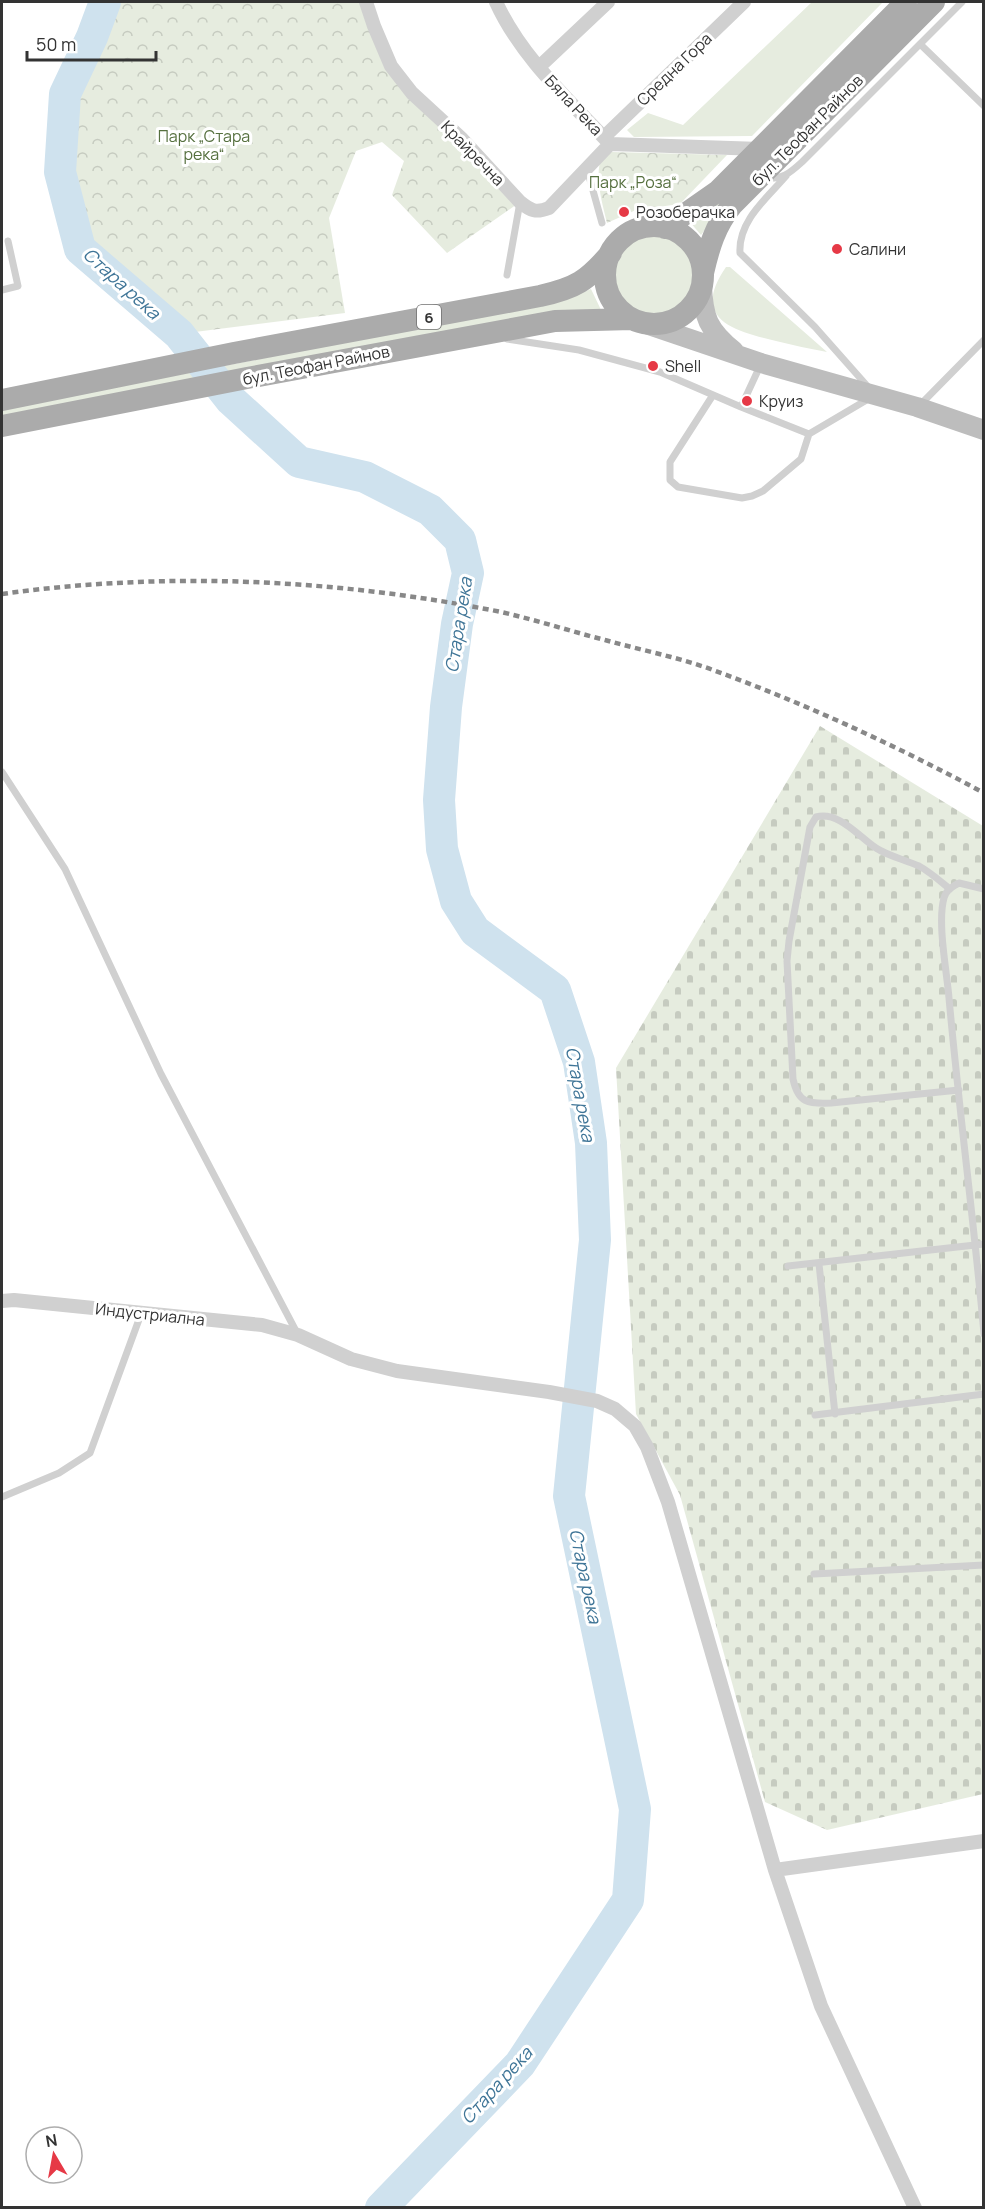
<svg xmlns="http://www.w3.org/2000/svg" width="985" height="2209" font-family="Manrope,sans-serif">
<defs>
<pattern id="forest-crowns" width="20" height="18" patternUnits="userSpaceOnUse" patternTransform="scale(1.5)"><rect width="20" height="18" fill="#e6ecdf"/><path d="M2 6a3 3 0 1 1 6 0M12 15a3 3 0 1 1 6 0" fill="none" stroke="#c6cbc0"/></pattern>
<pattern id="cemetery-stones" width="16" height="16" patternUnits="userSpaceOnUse" patternTransform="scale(1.5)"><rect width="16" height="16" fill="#e6ecdf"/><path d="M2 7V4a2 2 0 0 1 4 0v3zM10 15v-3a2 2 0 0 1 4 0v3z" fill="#c6cbc0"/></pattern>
</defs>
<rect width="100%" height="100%" fill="#fff"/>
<path fill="#e6ecdf" d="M 812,2 L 883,2 L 752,136 L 634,137 L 627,130 L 648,113 L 683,125 Z
M 733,192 L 701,235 L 689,221 Z
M614 275a40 40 0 1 1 80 0a40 40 0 1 1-80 0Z
M 726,267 L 730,267 L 827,352 C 810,349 793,345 776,341 C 733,331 690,319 726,267 Z
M 591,289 L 602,312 L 2,417 L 2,409 L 564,300 Z"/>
<path fill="url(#forest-crowns)" d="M 105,2 L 366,2 L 391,66 L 520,202 L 447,253 L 392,195 L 404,161 L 382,142 L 356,151 L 329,218 L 345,313 L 179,334 L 80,249 L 60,172 L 65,94 L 92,37 Z
M 612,152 L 727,155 L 680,204 L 636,210 L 607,223 C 602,202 594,176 602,155 Z"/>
<path fill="url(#cemetery-stones)" d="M 820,726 L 983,826 L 983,1794 L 827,1830 L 765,1802 L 680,1495 L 636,1414 L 616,1068 Z"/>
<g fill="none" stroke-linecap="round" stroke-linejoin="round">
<path stroke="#cfe2ee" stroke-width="32" d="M 105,2 L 92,37 L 65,94 L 60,172 L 80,249 L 179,334 L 231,400 L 299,462 L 365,477 L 430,510 L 460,540 L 468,573 L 457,624 L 446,707 L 439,800 L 442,849 L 456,901 L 475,931 L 555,990 L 579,1062 L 591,1143 L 595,1240 L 569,1496 L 635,1809 L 628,1900 L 520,2064 L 381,2208"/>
<path stroke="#d0d0d0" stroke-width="7" d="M 920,44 L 984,106
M 587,169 L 602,223
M 786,176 C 767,198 738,221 740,253 L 815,327 L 869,388
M 765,178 C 782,180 790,173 802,162 L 962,2
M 507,275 L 520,202
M 2,290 L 18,286 L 8,241
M 507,339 L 579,350 L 660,372 L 741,407
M 760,366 L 741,407 L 809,434 L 870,398
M 713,395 L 670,462 L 670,480 L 678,487 L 742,498 L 752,496 L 763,491 L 801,459 L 809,434
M 919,406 L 984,340
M 2,772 L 65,869 L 161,1074 L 297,1333
M 950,889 C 940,881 930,872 919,866 C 906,860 888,856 876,848 C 858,836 839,811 816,817 L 810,827 L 789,941 L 787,961 L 793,1079 C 798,1103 808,1104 831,1103 L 959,1090
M 984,889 L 959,883 C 952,887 946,890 944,898 C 937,922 947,973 949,998 C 959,1110 974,1222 984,1334
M 819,1264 L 835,1414
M 788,1266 L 984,1244
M 815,1415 L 984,1394
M 2,1497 L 59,1473 L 90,1453 L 141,1314
M 814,1574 L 984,1565"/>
<path stroke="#d0d0d0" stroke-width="14" d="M 366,2 L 374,26 L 391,66 L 412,93 L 462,139 L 520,202 C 531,211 536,213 549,208 L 610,144
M 496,2 C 521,57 568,99 610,144 L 761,149
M 539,67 L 608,2
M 604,137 L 744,2
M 2,1301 L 14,1300 L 262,1325 L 298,1335 L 351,1359 L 397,1371 L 549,1392 L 597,1401 L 615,1409 L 635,1426 L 647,1447 L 668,1502 L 775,1870 L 821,2006 L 915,2208
M 775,1870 L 984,1841"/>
<path stroke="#bdbdbd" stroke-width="20" d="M 702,285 C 703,317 708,330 734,351
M 643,323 L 761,363 L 917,407 L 984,430"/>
<path stroke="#ababab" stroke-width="22" d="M605 275a49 49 0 1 1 98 0a49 49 0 1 1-98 0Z
M 665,228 L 718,191 L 906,2
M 703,273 C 709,247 715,226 732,205 L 934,2
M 2,400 L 234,353 L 540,296 C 576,288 587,281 611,253
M 2,426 L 247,378 L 555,321 L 632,319"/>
<path stroke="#888" stroke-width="4.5" stroke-dasharray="6 4.5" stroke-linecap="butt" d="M 2,594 C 167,571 337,579 501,612 C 536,620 570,631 605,640 C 640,650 678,657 713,670 C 806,704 897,746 984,793"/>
</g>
<g fill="#e63946" stroke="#fff" stroke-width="2">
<circle cx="624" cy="212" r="6"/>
<circle cx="837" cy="249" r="6"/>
<circle cx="653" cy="366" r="6"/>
<circle cx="747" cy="401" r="6"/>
</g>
<g text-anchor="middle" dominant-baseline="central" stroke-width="6" stroke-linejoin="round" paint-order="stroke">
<rect fill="#fff" stroke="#707070" stroke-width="1.5" x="417" y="305" width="24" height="24" rx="4.5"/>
<g font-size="15" font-weight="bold" fill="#333">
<text x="429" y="317">6</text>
</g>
<g font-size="16" fill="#333" stroke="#fff">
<text transform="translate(674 69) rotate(-44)">Средна Гора</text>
<text transform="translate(574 105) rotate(47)">Бяла Река</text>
<text transform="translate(807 130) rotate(-45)">бул. Теофан Райнов</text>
<text transform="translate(473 153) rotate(46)">Крайречна</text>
<text transform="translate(316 365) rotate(-11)">бул. Теофан Райнов</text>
<text transform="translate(150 1314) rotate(6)">Индустриална</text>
</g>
<g font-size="16" fill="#56703f" stroke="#fff">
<text x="204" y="136">Парк „Стара<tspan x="204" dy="18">река“</tspan></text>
<text x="633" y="182">Парк „Роза“</text>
</g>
<g font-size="16" fill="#333" stroke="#fff" text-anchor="start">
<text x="636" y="212">Розоберачка</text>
<text x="849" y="249">Салини</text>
<text x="665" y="366">Shell</text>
<text x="759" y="401">Круиз</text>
</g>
<g font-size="18" font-style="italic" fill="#3f7597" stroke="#fff">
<text transform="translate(122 283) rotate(42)">Стара река</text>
<text transform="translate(458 625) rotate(-81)">Стара река</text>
<text transform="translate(581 1094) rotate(80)">Стара река</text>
<text transform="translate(586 1576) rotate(78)">Стара река</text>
<text transform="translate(496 2085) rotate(-48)">Стара река</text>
</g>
</g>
<rect width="985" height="2209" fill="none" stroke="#333333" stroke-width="6"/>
<g transform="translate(54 2155) rotate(350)"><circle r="28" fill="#ffffff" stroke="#adadad" stroke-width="1.5"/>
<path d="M0-4.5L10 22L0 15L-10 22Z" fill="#e63946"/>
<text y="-9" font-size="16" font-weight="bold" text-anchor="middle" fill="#333333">N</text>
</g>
<path d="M27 51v9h129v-9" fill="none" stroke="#333333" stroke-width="3"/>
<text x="36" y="51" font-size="18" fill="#333333" stroke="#ffffff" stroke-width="4.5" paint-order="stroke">50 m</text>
</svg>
